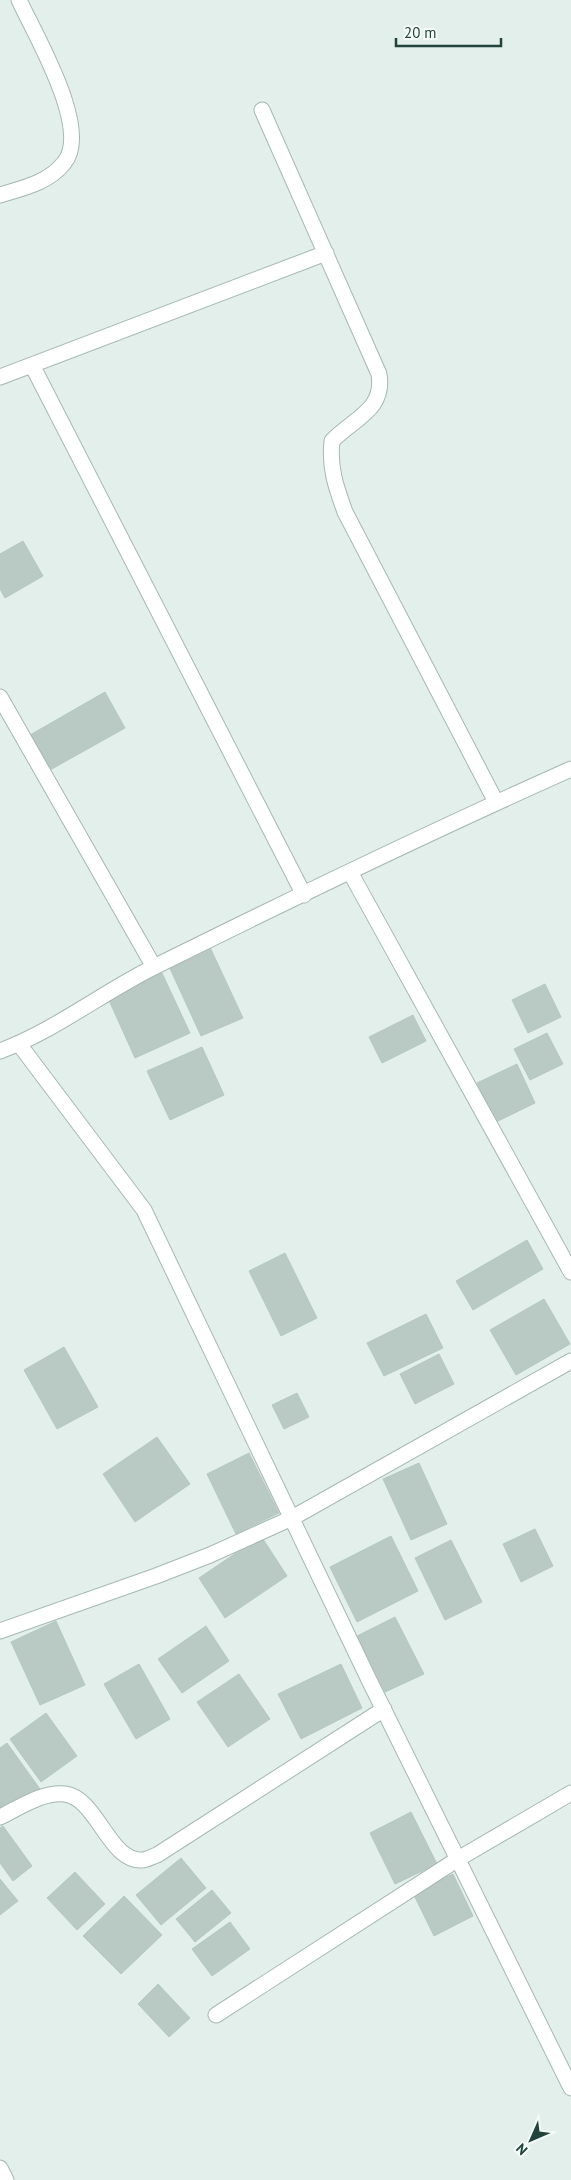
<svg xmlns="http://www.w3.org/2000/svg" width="571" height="2180" font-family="'PT Sans',sans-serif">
<rect width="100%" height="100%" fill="#e3efea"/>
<path fill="#b8cac3" stroke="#b4c9c2" d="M 23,541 L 43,576 L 5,598 L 0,589 L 0,554 Z
M 105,692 L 125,728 L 50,770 L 30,735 Z
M 208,943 L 243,1018 L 201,1036 L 167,962 Z
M 162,973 L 190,1033 L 135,1058 L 108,998 Z
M 545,984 L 561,1017 L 528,1033 L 512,1000 Z
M 413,1015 L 426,1041 L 382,1063 L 369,1037 Z
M 547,1033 L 563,1064 L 530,1080 L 514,1049 Z
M 202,1047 L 224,1095 L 170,1120 L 147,1071 Z
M 517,1064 L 535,1103 L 496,1122 L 477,1083 Z
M 527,1240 L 543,1269 L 473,1310 L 456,1281 Z
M 285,1253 L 317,1318 L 281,1336 L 249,1271 Z
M 544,1299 L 570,1344 L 516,1375 L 490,1330 Z
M 426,1314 L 443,1348 L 384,1376 L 367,1343 Z
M 64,1347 L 98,1407 L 57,1429 L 24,1370 Z
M 439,1354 L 454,1384 L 415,1404 L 400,1374 Z
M 297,1393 L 309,1417 L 284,1429 L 272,1405 Z
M 157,1437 L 190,1484 L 135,1522 L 103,1474 Z
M 249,1453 L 279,1513 L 236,1534 L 207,1474 Z
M 419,1463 L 447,1524 L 411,1540 L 383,1479 Z
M 535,1529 L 553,1566 L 521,1582 L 503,1544 Z
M 261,1536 L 287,1576 L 225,1618 L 199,1578 Z
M 391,1536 L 418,1591 L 357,1622 L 330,1567 Z
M 451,1540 L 482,1602 L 445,1620 L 415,1558 Z
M 395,1617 L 424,1674 L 385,1692 L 357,1636 Z
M 56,1621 L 85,1685 L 40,1705 L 11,1642 Z
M 206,1626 L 229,1661 L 182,1693 L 158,1659 Z
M 139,1664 L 170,1719 L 136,1739 L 104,1684 Z
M 341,1664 L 362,1708 L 301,1739 L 278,1694 Z
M 239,1674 L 270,1719 L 228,1747 L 197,1702 Z
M 46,1713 L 77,1756 L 41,1782 L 10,1739 Z
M 7,1743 L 40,1789 L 4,1814 L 0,1808 L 0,1748 Z
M 411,1812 L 437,1864 L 395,1884 L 370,1833 Z
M 3,1826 L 32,1866 L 13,1881 L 0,1863 L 0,1828 Z
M 181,1858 L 206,1888 L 161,1925 L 136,1895 Z
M 75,1872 L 105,1904 L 77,1930 L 47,1898 Z
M 453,1874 L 473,1916 L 434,1936 L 413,1893 Z
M 0,1879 L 18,1901 L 0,1915 Z
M 212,1890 L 231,1913 L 195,1942 L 176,1919 Z
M 124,1896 L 162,1935 L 121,1974 L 83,1936 Z
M 230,1922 L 250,1949 L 212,1976 L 192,1949 Z
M 158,1984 L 190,2018 L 169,2037 L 138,2004 Z"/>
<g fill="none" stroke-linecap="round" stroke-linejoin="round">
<g stroke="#a5b8b2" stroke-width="17">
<path id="minor" d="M 262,110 L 379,374 C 385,410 354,418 332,441 C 329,468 336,487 345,512 L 496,802
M 0,195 C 23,188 48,183 64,163 C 92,130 35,35 19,0
M 32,365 L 304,895
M 0,377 L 326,253
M 0,697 L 154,967
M 350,872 L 571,1272
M 19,1044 L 144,1210 L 370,1682 L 571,2088
M 0,1051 C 56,1030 103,992 156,966 C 293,898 432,831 571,769
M 0,1631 L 156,1576 L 210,1555 L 292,1518 L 571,1361
M 0,1817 C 19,1808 43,1791 65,1794 C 97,1798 109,1862 142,1860 C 147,1860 153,1856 157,1855 L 384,1709
M 216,2015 L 458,1859 L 571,1793
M 0,2168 L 6,2180"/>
</g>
<use href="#minor" stroke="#fff" stroke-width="15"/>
</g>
<g transform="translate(531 2140) rotate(225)" stroke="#f4faf8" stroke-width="4" paint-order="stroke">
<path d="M0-4L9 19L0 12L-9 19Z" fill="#20433b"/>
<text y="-8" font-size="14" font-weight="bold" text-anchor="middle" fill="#20433b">N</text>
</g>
<path d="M396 38v8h105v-8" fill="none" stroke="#20433b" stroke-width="2.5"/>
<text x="404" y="38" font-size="15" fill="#20433b" stroke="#f4faf8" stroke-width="4" paint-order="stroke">20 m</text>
</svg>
